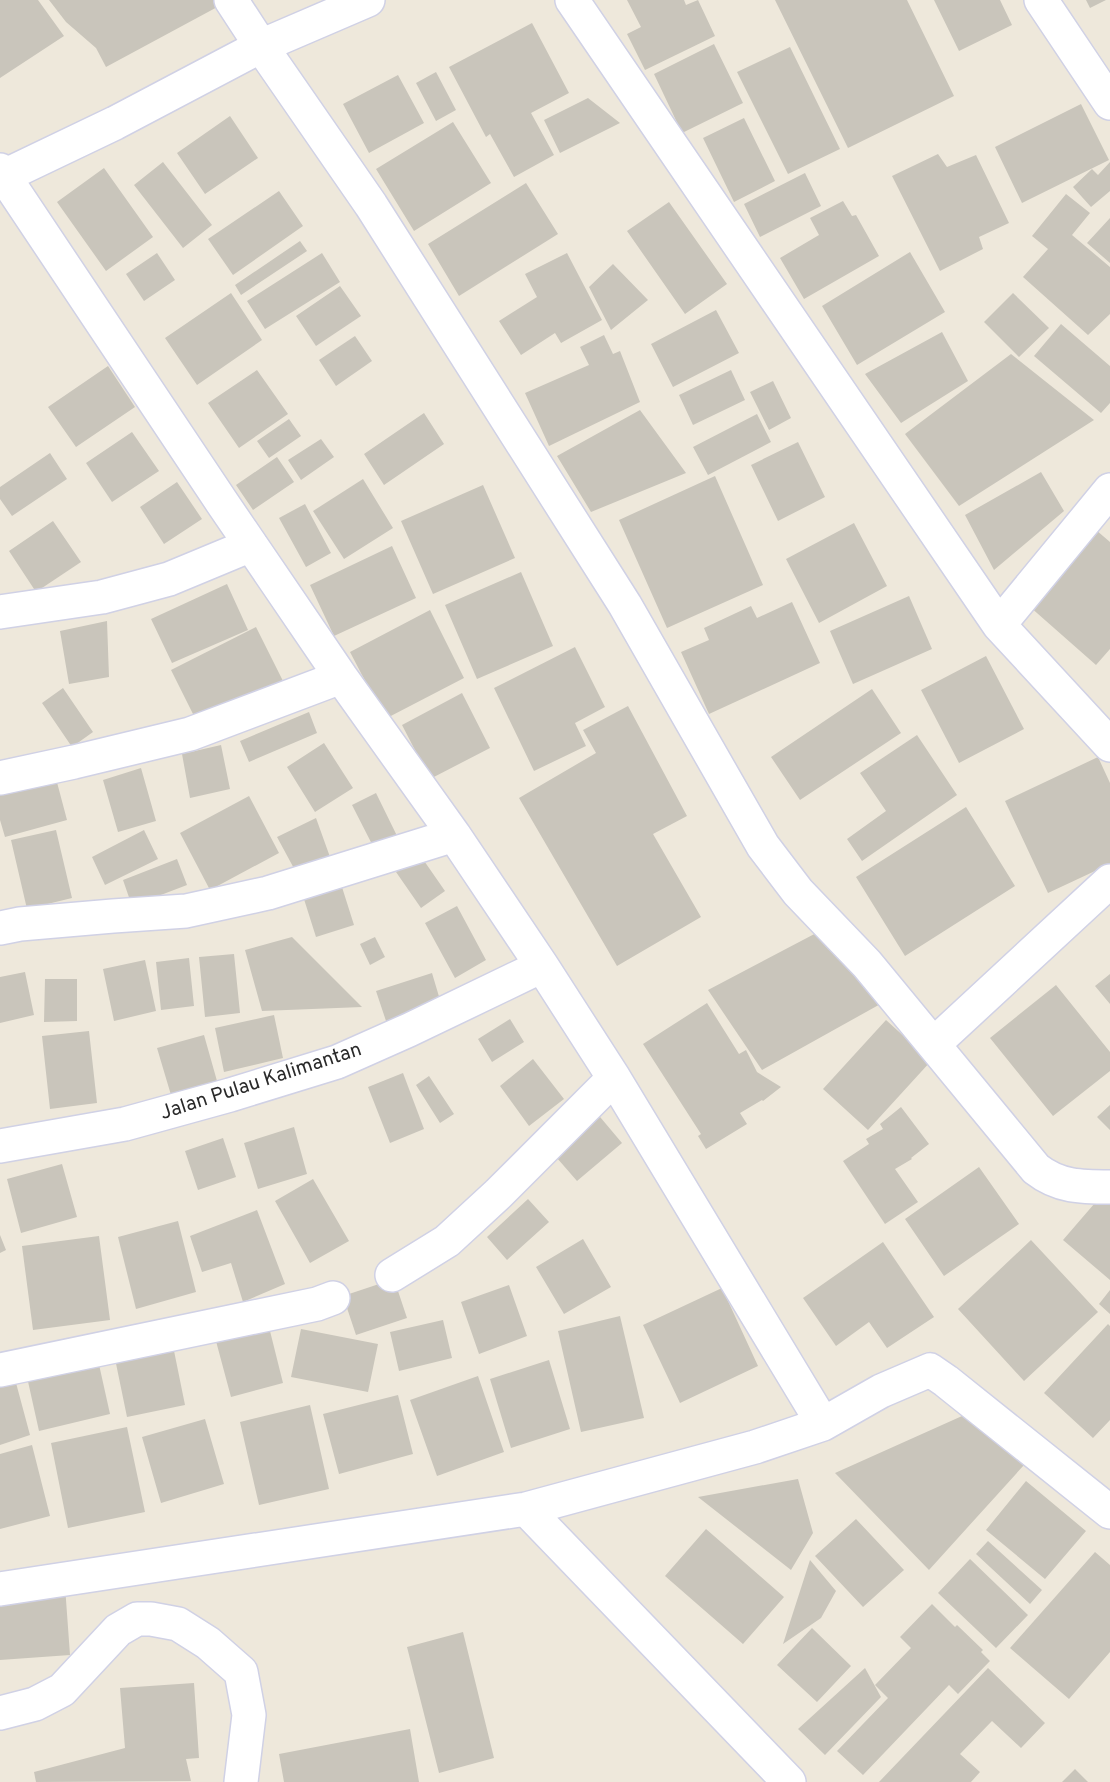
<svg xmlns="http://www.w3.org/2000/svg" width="1110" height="1782" font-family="Overpass,sans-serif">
<rect width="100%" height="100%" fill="#eee8db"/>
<path fill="#c9c5bb" d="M 0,0 L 38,0 L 64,36 L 0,78 Z
M 49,0 L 218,0 L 221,5 L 106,67 L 96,48 L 66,22 Z
M 627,0 L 684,0 L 686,5 L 698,0 L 715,36 L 645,70 L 627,34 L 641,27 Z
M 775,0 L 907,0 L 954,96 L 848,148 Z
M 934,0 L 1000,0 L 1012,25 L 959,51 Z
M 1086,0 L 1106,0 L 1090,8 Z
M 532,23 L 569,93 L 531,113 L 554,155 L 514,177 L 490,134 L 486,137 L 449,67 Z
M 714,44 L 743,103 L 682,133 L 654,74 Z
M 790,47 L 840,149 L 788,174 L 737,72 Z
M 436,72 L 456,110 L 436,121 L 416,83 Z
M 398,75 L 424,123 L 369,153 L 343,104 Z
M 588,98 L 620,123 L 560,153 L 544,120 Z
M 1081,104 L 1109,160 L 1022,203 L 995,147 Z
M 230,116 L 258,158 L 205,194 L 177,153 Z
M 744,118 L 775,181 L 734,202 L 703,138 Z
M 453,122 L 491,183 L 414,231 L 376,169 Z
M 938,154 L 947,167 L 976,155 L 1009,223 L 979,237 L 983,249 L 940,271 L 892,176 Z
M 163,162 L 212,225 L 183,248 L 134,185 Z
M 1110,162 L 1110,191 L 1091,207 L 1073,187 L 1092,169 L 1098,175 Z
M 104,168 L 153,237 L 106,271 L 57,202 Z
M 805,173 L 821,206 L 760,237 L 744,204 Z
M 526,183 L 558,234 L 459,296 L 428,244 Z
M 279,191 L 303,226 L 233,275 L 208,239 Z
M 1066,194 L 1090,213 L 1072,235 L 1110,267 L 1110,314 L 1088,335 L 1023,277 L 1048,249 L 1032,236 Z
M 843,201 L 852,216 L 856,215 L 879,256 L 804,299 L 780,258 L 819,235 L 810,218 Z
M 669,202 L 727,284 L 685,314 L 627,231 Z
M 1110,218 L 1110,263 L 1087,243 Z
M 300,241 L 307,251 L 241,295 L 235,285 Z
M 910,252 L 945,312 L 857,365 L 822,306 Z
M 157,253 L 175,280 L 144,301 L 126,274 Z
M 322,253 L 340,282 L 265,329 L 247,301 Z
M 567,253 L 602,320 L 561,343 L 555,333 L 521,355 L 499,321 L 537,297 L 525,274 Z
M 613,264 L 648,300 L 611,330 L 589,287 Z
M 340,286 L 361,316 L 316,346 L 296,316 Z
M 231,293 L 262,340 L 197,385 L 165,338 Z
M 1013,293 L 1049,328 L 1019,357 L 984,322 Z
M 716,310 L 739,353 L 673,387 L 651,344 Z
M 1061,324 L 1110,366 L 1110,403 L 1101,413 L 1034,356 Z
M 942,332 L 968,381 L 901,423 L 865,374 Z
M 604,335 L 613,354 L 620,351 L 640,402 L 549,446 L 525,393 L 589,365 L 580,347 Z
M 355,336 L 372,361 L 336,386 L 319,360 Z
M 1011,354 L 1094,420 L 959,506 L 905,434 Z
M 108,366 L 135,407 L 76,447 L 48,407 Z
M 257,370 L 288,414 L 239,448 L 208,403 Z
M 731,370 L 745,400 L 693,425 L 679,395 Z
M 773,381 L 791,418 L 769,430 L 750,392 Z
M 640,410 L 686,473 L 591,512 L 557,456 Z
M 424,413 L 444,444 L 384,485 L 364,454 Z
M 757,414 L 771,442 L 708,475 L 693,447 Z
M 289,419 L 301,436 L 269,458 L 257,441 Z
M 132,432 L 159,471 L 112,502 L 86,463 Z
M 321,439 L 334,457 L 301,480 L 288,460 Z
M 798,442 L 825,497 L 778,521 L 751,465 Z
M 50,453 L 67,479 L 12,516 L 0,499 L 0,487 Z
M 277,457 L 294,482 L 253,510 L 236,485 Z
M 1041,472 L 1064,511 L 994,570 L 965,515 Z
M 715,476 L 763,585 L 667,628 L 619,520 Z
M 363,479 L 393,528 L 344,559 L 313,511 Z
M 177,482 L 202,519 L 164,544 L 140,507 Z
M 483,485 L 515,558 L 433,594 L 401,521 Z
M 305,504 L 331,553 L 306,567 L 279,518 Z
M 53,521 L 81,562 L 36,592 L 9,551 Z
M 854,523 L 887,586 L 819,623 L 786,559 Z
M 1096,530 L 1110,542 L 1110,649 L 1096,665 L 1029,606 Z
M 392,546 L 416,598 L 334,636 L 310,585 Z
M 521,572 L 553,646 L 477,679 L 445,605 Z
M 227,584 L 248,630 L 172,663 L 151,619 Z
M 909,596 L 932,649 L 853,684 L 830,631 Z
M 792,602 L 820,663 L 709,714 L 681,652 L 709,640 L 704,628 L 751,606 L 757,618 Z
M 430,610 L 464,678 L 385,719 L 350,652 Z
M 107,621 L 109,677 L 69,684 L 60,631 Z
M 256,627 L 283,681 L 198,724 L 171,670 Z
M 575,647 L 605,707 L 575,723 L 586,746 L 534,771 L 494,688 Z
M 986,656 L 1024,729 L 959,763 L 921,690 Z
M 63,688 L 93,732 L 72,747 L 42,703 Z
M 872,689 L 901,733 L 800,800 L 771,757 Z
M 462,693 L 490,748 L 430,779 L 402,725 Z
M 628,706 L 687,816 L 653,834 L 701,917 L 617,966 L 519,798 L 596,753 L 583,730 Z
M 309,712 L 317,733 L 249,762 L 240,741 Z
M 917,735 L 957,795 L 862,861 L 847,839 L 886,811 L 860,773 Z
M 324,743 L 353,788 L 315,812 L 287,767 Z
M 221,745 L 230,789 L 190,798 L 182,754 Z
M 1098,757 L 1110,783 L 1110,864 L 1048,893 L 1005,801 Z
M 141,768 L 156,821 L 118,832 L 103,780 Z
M 54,771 L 67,820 L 5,837 L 0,820 L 0,786 Z
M 376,793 L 400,842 L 377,854 L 352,805 Z
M 249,796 L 279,853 L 210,890 L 180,833 Z
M 966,807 L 1015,886 L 905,956 L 856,877 Z
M 316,818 L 330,857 L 297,874 L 277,837 Z
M 56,830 L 72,898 L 27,909 L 11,840 Z
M 144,830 L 158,859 L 105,885 L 92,857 Z
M 420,855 L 445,891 L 421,908 L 396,872 Z
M 177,859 L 187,885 L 132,906 L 123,880 Z
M 341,884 L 354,925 L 316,937 L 303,896 Z
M 457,906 L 486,960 L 455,978 L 425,923 Z
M 822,930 L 884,1002 L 762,1070 L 708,990 Z
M 292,937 L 362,1007 L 262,1011 L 245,950 Z
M 375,937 L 385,957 L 370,965 L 360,944 Z
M 234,954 L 240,1013 L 205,1017 L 199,957 Z
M 189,958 L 194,1006 L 161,1010 L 156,962 Z
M 145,960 L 156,1011 L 114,1021 L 103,969 Z
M 25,972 L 34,1015 L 0,1023 L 0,977 Z
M 432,973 L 443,1010 L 388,1027 L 376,991 Z
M 1110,974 L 1110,1004 L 1095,986 Z
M 45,979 L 77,979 L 77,1021 L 44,1022 Z
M 1056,985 L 1110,1052 L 1110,1071 L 1053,1116 L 990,1038 Z
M 707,1003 L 739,1054 L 746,1050 L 757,1072 L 781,1087 L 763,1101 L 762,1100 L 740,1113 L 747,1124 L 706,1149 L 698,1136 L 701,1134 L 643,1044 Z
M 274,1015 L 283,1058 L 224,1072 L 215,1028 Z
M 510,1019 L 524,1042 L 492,1062 L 478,1039 Z
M 886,1020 L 931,1061 L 868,1130 L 823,1089 Z
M 89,1031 L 97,1103 L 50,1109 L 42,1036 Z
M 204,1035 L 217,1081 L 171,1095 L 157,1048 Z
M 533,1059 L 564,1099 L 529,1126 L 500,1086 Z
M 403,1073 L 424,1129 L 390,1143 L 368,1087 Z
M 429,1076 L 454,1114 L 440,1123 L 416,1085 Z
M 1110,1105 L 1110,1130 L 1097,1117 Z
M 901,1107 L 929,1144 L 911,1158 L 912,1159 L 895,1169 L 918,1202 L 885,1224 L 843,1161 L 869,1144 L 866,1139 L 883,1129 L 880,1124 Z
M 595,1111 L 622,1143 L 577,1181 L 550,1150 Z
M 294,1127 L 307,1174 L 258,1189 L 244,1143 Z
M 223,1138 L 236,1177 L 198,1190 L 185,1151 Z
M 62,1164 L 77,1217 L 21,1233 L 7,1179 Z
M 979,1167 L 1019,1224 L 944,1276 L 905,1219 Z
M 313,1179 L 349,1241 L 310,1263 L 275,1201 Z
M 1107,1189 L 1110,1192 L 1110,1280 L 1063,1240 Z
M 528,1199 L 549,1222 L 507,1260 L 487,1237 Z
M 257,1210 L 285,1284 L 243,1302 L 231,1263 L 202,1272 L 190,1236 Z
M 178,1221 L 196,1292 L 136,1309 L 118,1237 Z
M 0,1235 L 6,1250 L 0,1253 Z
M 99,1236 L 110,1320 L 33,1330 L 22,1246 Z
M 583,1239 L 611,1287 L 564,1314 L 536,1267 Z
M 1031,1240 L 1098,1312 L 1024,1381 L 958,1309 Z
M 883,1242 L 934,1317 L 887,1348 L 869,1322 L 836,1346 L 803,1298 Z
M 394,1279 L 407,1318 L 356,1335 L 343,1296 Z
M 509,1285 L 527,1336 L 479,1354 L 461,1302 Z
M 722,1288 L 758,1366 L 680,1403 L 643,1325 Z
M 1110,1290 L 1110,1314 L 1099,1304 Z
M 266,1315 L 283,1383 L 231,1397 L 213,1330 Z
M 620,1316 L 644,1418 L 581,1432 L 558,1331 Z
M 443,1320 L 452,1358 L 399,1371 L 390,1332 Z
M 1108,1324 L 1110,1326 L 1110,1420 L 1093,1438 L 1044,1393 Z
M 301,1329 L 378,1344 L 368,1392 L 291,1377 Z
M 171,1336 L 185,1405 L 127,1417 L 113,1349 Z
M 96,1351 L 110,1414 L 39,1431 L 25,1368 Z
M 549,1360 L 570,1429 L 511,1448 L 490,1379 Z
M 12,1368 L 30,1435 L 0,1445 L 0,1372 Z
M 478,1376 L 504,1452 L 437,1476 L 410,1400 Z
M 398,1395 L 413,1454 L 339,1474 L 323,1414 Z
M 310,1405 L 329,1489 L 259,1505 L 240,1422 Z
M 971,1412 L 1024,1465 L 929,1570 L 835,1473 Z
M 205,1419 L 224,1484 L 161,1503 L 142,1437 Z
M 127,1427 L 145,1512 L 68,1528 L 51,1443 Z
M 32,1445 L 50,1516 L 0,1529 L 0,1454 Z
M 798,1479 L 813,1533 L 791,1570 L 698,1497 Z
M 1026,1481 L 1086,1531 L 1045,1579 L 986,1530 Z
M 856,1519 L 904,1570 L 863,1607 L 815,1556 Z
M 706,1529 L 784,1597 L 743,1644 L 665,1576 Z
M 988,1541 L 1042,1590 L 1030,1604 L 976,1554 Z
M 1095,1552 L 1110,1565 L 1110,1652 L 1069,1699 L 1010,1648 Z
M 970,1559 L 1028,1615 L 996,1648 L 938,1593 Z
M 810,1560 L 836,1591 L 821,1618 L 783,1644 Z
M 65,1586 L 70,1655 L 0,1660 L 0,1591 Z
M 932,1604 L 955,1627 L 957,1625 L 983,1650 L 981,1652 L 990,1661 L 958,1694 L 949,1685 L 863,1775 L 837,1751 L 888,1698 L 875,1685 L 911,1648 L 900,1637 Z
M 812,1628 L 851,1666 L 817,1702 L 777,1665 Z
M 463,1632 L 494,1758 L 439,1773 L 407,1647 Z
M 865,1668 L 881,1697 L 825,1755 L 798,1729 Z
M 988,1668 L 1045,1723 L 1021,1748 L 992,1721 L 960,1754 L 980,1772 L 971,1782 L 879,1782 Z
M 194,1683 L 199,1758 L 186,1759 L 191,1781 L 36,1782 L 34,1772 L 125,1748 L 120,1688 Z
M 410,1729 L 419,1782 L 284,1782 L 279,1754 Z
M 1075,1769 L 1088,1782 L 1062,1782 Z"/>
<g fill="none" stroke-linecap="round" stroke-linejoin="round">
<g stroke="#d0d1e5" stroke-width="36">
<path id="minor" d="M 231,0 L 261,46 L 371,205 L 625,605 L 763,846 L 798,892 L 867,964 L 1036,1169 C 1059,1187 1081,1187 1110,1187
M 572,0 L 999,625 L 1110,745
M 1041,0 L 1110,103
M 0,170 L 221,501 L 341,677 L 454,835 L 542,966 L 614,1078 L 823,1424
M 0,178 L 115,123 L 261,46 L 368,0
M 0,612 L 102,597 L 169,579 L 251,545
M 999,625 L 1110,490
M 0,778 L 74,762 L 190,734 L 341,677
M 0,928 L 20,924 L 113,916 L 186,911 L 268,893 L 454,835
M 934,1044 L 1110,881
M 0,1146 L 125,1124 L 230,1095 L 337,1062 L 409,1030 L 542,966
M 392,1275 L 447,1241 L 498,1194 L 614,1078
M 0,1370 L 317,1304 L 333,1298
M 526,1509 L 789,1782
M 0,1589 L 526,1509 L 755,1447 L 823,1424 L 881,1391 L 930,1370 L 946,1381 L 1110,1512
M 0,1713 L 35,1704 L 62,1690 L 118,1630 L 137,1619 L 151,1619 L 178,1624 L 208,1643 L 241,1672 L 249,1715 L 241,1782"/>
</g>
<use href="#minor" stroke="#fff" stroke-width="33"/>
</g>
<g text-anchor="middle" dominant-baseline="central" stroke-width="4.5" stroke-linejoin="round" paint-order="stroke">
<g font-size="20" fill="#2a2a2a" stroke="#fff">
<text transform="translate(261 1082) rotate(-18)">Jalan Pulau Kalimantan</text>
</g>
</g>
</svg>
